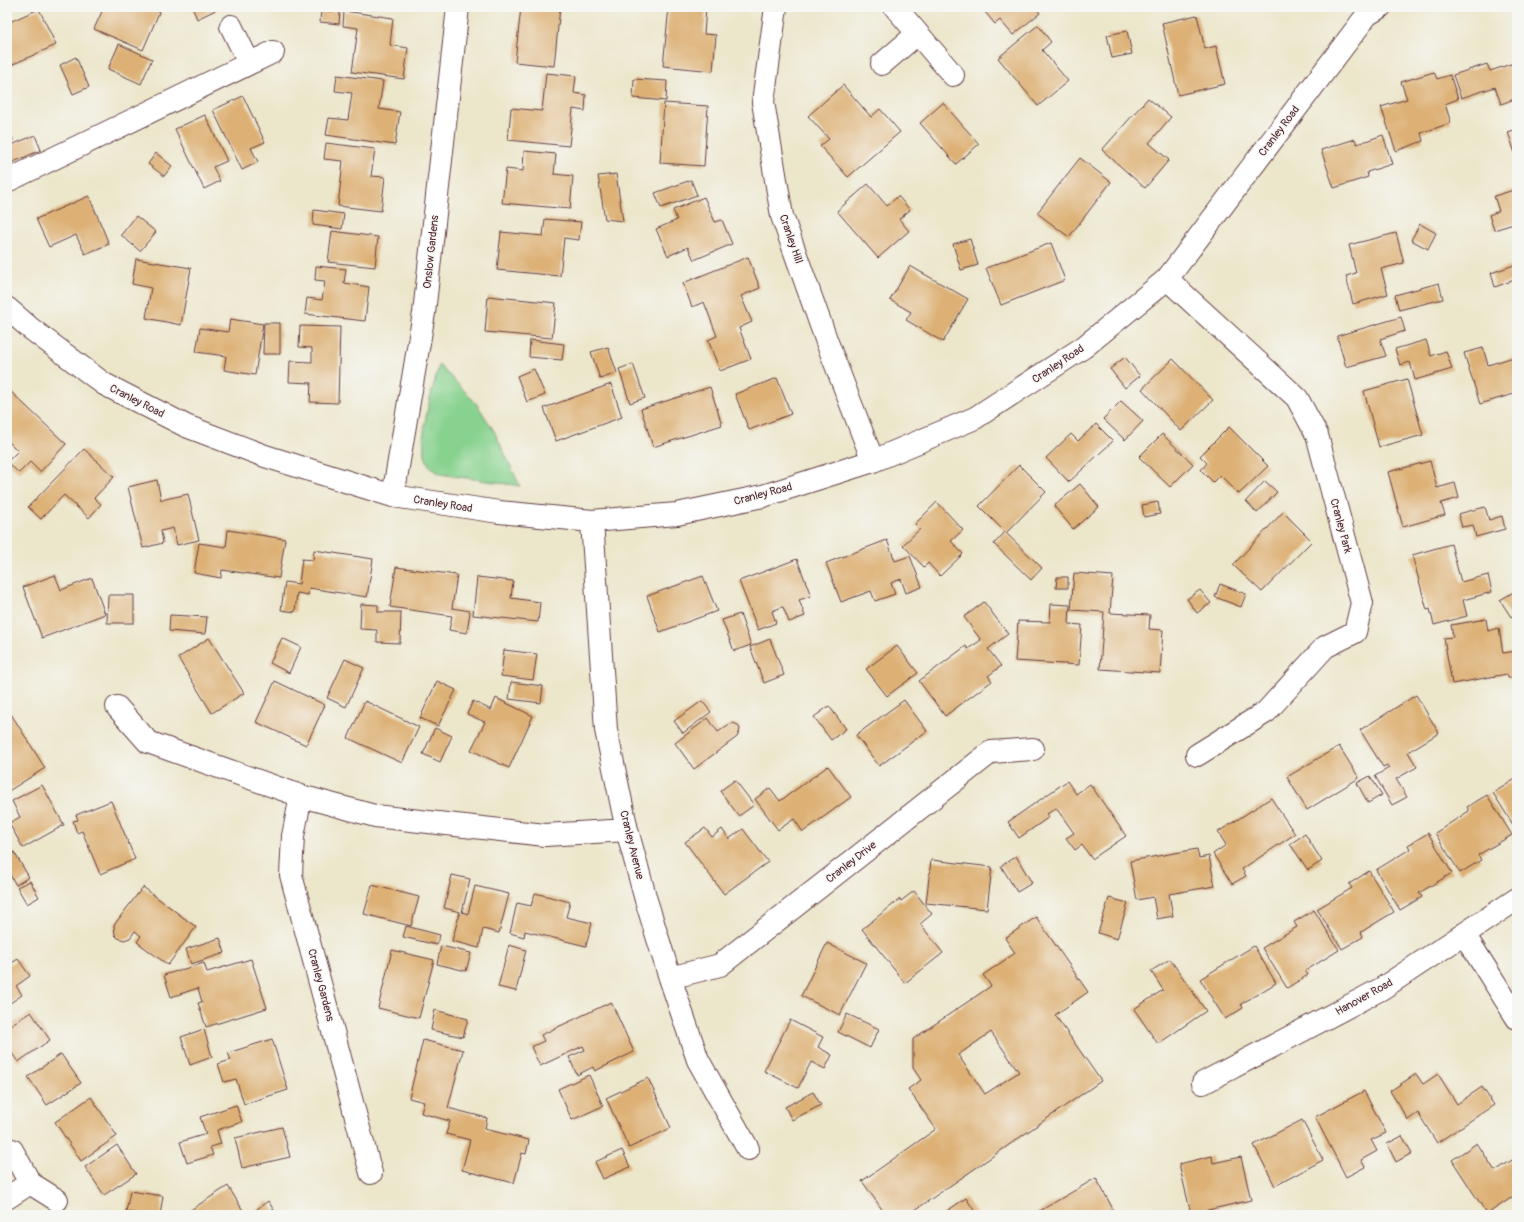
<svg xmlns="http://www.w3.org/2000/svg" width="1524" height="1222" font-family="Pangolin,sans-serif">
<rect width="100%" height="100%" fill="#f6f6f2"/>
<filter id="ink" filterUnits="userSpaceOnUse"><feTurbulence type="fractalNoise" baseFrequency=".025" numOctaves="2"/><feDisplacementMap in="SourceGraphic" scale="8" xChannelSelector="R" yChannelSelector="G"/><feConvolveMatrix kernelMatrix="1 2 1 2 8 2 1 2 1" color-interpolation-filters="sRGB"/></filter>
<filter id="wash" filterUnits="userSpaceOnUse"><feTurbulence type="fractalNoise" baseFrequency=".012" numOctaves="4" result="noise"/><feDisplacementMap in="SourceGraphic" scale="16" xChannelSelector="R" yChannelSelector="G"/><feGaussianBlur stdDeviation="0.9" result="paint"/><feColorMatrix in="noise" values="0 0 0 0 0 0 0 0 0 0 0 0 0 0 0 0 0 1.4 0 .05"/><feComposite in="paint" operator="in"/></filter>
<g filter="url(#wash)">
<rect width="100%" height="100%" fill="#ece6cb"/>
<path fill="#88d28f" stroke="#69785d" d="M 439,365 L 476,403 L 494,431 L 520,486 L 440,474 C 438,472 434,471 432,469 C 412,448 433,390 439,365 Z"/>
<g id="blocks">
<path fill="#ddb176" fill-rule="evenodd" d="M 104,7 L 158,7 L 161,8 L 143,50 L 94,29 Z
M 192,7 L 222,7 L 197,19 Z
M 521,7 L 560,7 L 554,66 L 515,62 Z
M 669,7 L 706,7 L 704,34 L 716,35 L 713,71 L 663,66 Z
M 981,7 L 1035,7 L 1040,13 L 1013,35 L 1000,20 L 995,24 Z
M 39,9 L 56,45 L 9,66 L 7,62 L 7,23 Z
M 321,10 L 340,12 L 339,24 L 320,22 Z
M 344,11 L 393,18 L 390,45 L 408,48 L 404,79 L 352,72 L 358,28 L 343,26 Z
M 1197,15 L 1205,49 L 1216,46 L 1225,84 L 1178,95 L 1162,23 Z
M 1038,25 L 1051,42 L 1042,50 L 1068,81 L 1038,106 L 998,58 Z
M 1127,31 L 1132,54 L 1112,58 L 1107,35 Z
M 119,44 L 152,59 L 141,84 L 108,69 Z
M 76,57 L 89,87 L 73,94 L 60,65 Z
M 1517,62 L 1517,98 L 1501,104 L 1495,87 L 1461,98 L 1453,75 L 1487,64 L 1490,71 Z
M 1434,72 L 1437,79 L 1450,75 L 1458,99 L 1445,104 L 1451,123 L 1421,133 L 1423,141 L 1396,151 L 1381,107 L 1407,99 L 1401,82 Z
M 546,73 L 576,76 L 574,93 L 586,95 L 585,111 L 573,109 L 569,146 L 508,140 L 511,108 L 542,111 Z
M 337,75 L 383,81 L 379,109 L 400,112 L 395,145 L 326,135 L 329,118 L 348,120 L 352,93 L 335,91 Z
M 634,79 L 667,81 L 666,101 L 633,98 Z
M 843,85 L 871,117 L 880,109 L 900,132 L 848,177 L 820,146 L 829,139 L 808,116 Z
M 243,96 L 265,142 L 251,148 L 258,162 L 242,170 L 213,110 Z
M 1148,98 L 1171,117 L 1149,143 L 1169,160 L 1145,188 L 1102,150 Z
M 664,103 L 708,106 L 704,166 L 660,163 Z
M 943,103 L 979,144 L 956,164 L 920,123 Z
M 205,115 L 227,161 L 213,167 L 220,181 L 204,189 L 175,129 Z
M 7,126 L 13,140 L 7,143 Z
M 1517,129 L 1517,159 L 1508,132 Z
M 35,135 L 41,150 L 9,164 L 7,161 L 7,147 Z
M 1383,135 L 1392,164 L 1367,172 L 1368,177 L 1334,188 L 1321,150 L 1355,139 L 1357,144 Z
M 326,143 L 375,149 L 371,176 L 385,177 L 381,211 L 338,206 L 343,161 L 324,159 Z
M 524,151 L 556,154 L 554,174 L 573,176 L 570,209 L 502,203 L 506,169 L 523,171 Z
M 156,153 L 172,166 L 164,176 L 148,164 Z
M 1080,158 L 1111,182 L 1069,237 L 1037,213 Z
M 616,174 L 623,221 L 605,219 L 598,176 Z
M 691,180 L 697,195 L 661,208 L 655,193 Z
M 868,184 L 887,206 L 898,196 L 910,210 L 899,219 L 909,231 L 878,258 L 837,211 Z
M 1517,189 L 1517,205 L 1514,206 L 1517,214 L 1517,223 L 1494,230 L 1489,215 L 1499,211 L 1494,196 Z
M 89,196 L 109,244 L 85,254 L 76,235 L 49,247 L 36,219 Z
M 704,197 L 715,222 L 722,220 L 732,244 L 694,260 L 688,247 L 668,256 L 656,229 L 677,220 L 673,210 Z
M 314,210 L 344,214 L 342,229 L 313,225 Z
M 136,216 L 156,232 L 140,251 L 121,235 Z
M 545,219 L 581,222 L 579,240 L 564,238 L 560,276 L 497,270 L 501,232 L 543,236 Z
M 1420,224 L 1436,233 L 1428,249 L 1411,240 Z
M 332,231 L 378,237 L 375,267 L 328,262 Z
M 1396,233 L 1404,263 L 1381,269 L 1388,294 L 1353,304 L 1346,276 L 1356,273 L 1349,245 Z
M 970,239 L 978,265 L 961,270 L 953,244 Z
M 1051,243 L 1065,280 L 1001,305 L 986,268 Z
M 748,257 L 760,288 L 741,296 L 752,322 L 739,328 L 751,359 L 720,371 L 708,340 L 717,336 L 704,302 L 692,307 L 683,283 Z
M 136,259 L 191,268 L 181,325 L 146,318 L 151,288 L 132,284 Z
M 1517,264 L 1517,279 L 1495,287 L 1491,273 Z
M 316,266 L 346,269 L 344,283 L 369,287 L 365,321 L 305,314 L 307,298 L 322,300 L 325,281 L 315,280 Z
M 910,266 L 968,299 L 943,342 L 906,320 L 911,312 L 890,300 Z
M 1439,283 L 1443,299 L 1399,310 L 1395,295 Z
M 488,296 L 556,303 L 552,338 L 485,332 Z
M 1401,317 L 1405,331 L 1380,339 L 1386,356 L 1346,367 L 1337,336 Z
M 230,319 L 263,324 L 255,375 L 224,370 L 226,356 L 196,352 L 200,328 L 228,332 Z
M 264,323 L 280,323 L 280,354 L 263,354 Z
M 300,326 L 340,327 L 338,403 L 310,402 L 311,383 L 289,382 L 290,361 L 312,362 L 312,348 L 299,347 Z
M 530,340 L 564,344 L 562,360 L 529,357 Z
M 1426,340 L 1431,356 L 1446,351 L 1452,369 L 1415,380 L 1410,362 L 1400,365 L 1395,349 Z
M 608,347 L 617,373 L 600,379 L 591,352 Z
M 1483,348 L 1488,365 L 1517,356 L 1517,393 L 1480,404 L 1464,353 Z
M 1125,357 L 1140,376 L 1125,388 L 1110,369 Z
M 1173,359 L 1213,400 L 1181,431 L 1142,389 Z
M 633,364 L 645,398 L 630,403 L 619,369 Z
M 534,369 L 545,395 L 527,402 L 517,376 Z
M 777,378 L 791,414 L 749,430 L 735,394 Z
M 1407,379 L 1423,435 L 1379,447 L 1364,391 Z
M 611,384 L 622,417 L 556,441 L 544,408 Z
M 710,387 L 722,425 L 653,447 L 641,409 Z
M 7,388 L 66,444 L 40,472 L 30,462 L 19,473 L 7,462 L 18,451 L 7,440 Z
M 1121,401 L 1143,421 L 1125,440 L 1103,419 Z
M 1096,424 L 1113,441 L 1069,482 L 1046,458 L 1071,434 L 1078,441 Z
M 1229,427 L 1268,466 L 1239,494 L 1220,475 L 1213,482 L 1201,470 L 1207,463 L 1200,456 Z
M 1162,434 L 1193,464 L 1170,487 L 1139,457 Z
M 84,449 L 114,477 L 94,498 L 101,504 L 89,518 L 64,495 L 41,519 L 28,507 Z
M 1430,461 L 1437,488 L 1455,483 L 1459,498 L 1441,503 L 1445,515 L 1403,527 L 1388,472 Z
M 1019,465 L 1046,492 L 1006,533 L 1042,568 L 1031,580 L 994,544 L 1005,532 L 979,506 Z
M 157,480 L 161,500 L 188,494 L 199,540 L 177,545 L 173,528 L 161,531 L 163,543 L 143,548 L 128,487 Z
M 1265,481 L 1277,492 L 1257,513 L 1246,501 Z
M 1080,484 L 1099,507 L 1073,529 L 1054,506 Z
M 937,502 L 963,530 L 951,541 L 963,554 L 940,576 L 928,563 L 924,567 L 903,545 L 920,529 L 915,524 Z
M 1158,502 L 1160,514 L 1144,517 L 1142,505 Z
M 1485,507 L 1489,520 L 1502,516 L 1505,529 L 1476,537 L 1473,525 L 1462,527 L 1458,514 Z
M 1283,512 L 1312,541 L 1262,592 L 1233,565 Z
M 228,530 L 285,539 L 279,578 L 222,570 L 221,578 L 194,573 L 199,543 L 226,547 Z
M 887,540 L 895,561 L 910,556 L 922,587 L 906,593 L 901,579 L 891,583 L 895,594 L 875,601 L 871,591 L 841,602 L 826,563 Z
M 1451,544 L 1461,582 L 1488,575 L 1492,592 L 1463,600 L 1467,616 L 1434,625 L 1430,609 L 1427,610 L 1412,555 Z
M 314,550 L 373,559 L 367,597 L 309,588 L 308,595 L 297,593 L 295,612 L 281,610 L 285,582 L 299,584 L 302,559 L 313,560 Z
M 797,559 L 811,596 L 799,600 L 805,616 L 789,622 L 783,607 L 782,607 L 772,611 L 776,623 L 758,630 L 739,581 Z
M 396,567 L 457,575 L 452,608 L 470,611 L 467,633 L 449,630 L 452,616 L 390,607 Z
M 1074,573 L 1113,576 L 1110,613 L 1150,615 L 1149,629 L 1163,630 L 1160,673 L 1100,669 L 1104,612 L 1071,610 Z
M 55,575 L 61,590 L 92,578 L 105,614 L 42,638 L 23,587 Z
M 703,576 L 717,611 L 660,632 L 647,596 Z
M 477,577 L 513,581 L 511,598 L 540,602 L 538,622 L 473,615 Z
M 1057,577 L 1068,577 L 1068,588 L 1056,588 Z
M 1220,584 L 1246,594 L 1241,607 L 1215,597 Z
M 1200,590 L 1211,603 L 1197,613 L 1187,599 Z
M 1517,590 L 1517,613 L 1511,617 L 1500,600 Z
M 108,595 L 134,595 L 134,623 L 107,623 Z
M 984,602 L 1008,634 L 988,649 L 1001,666 L 988,676 L 992,681 L 945,716 L 919,681 L 966,646 L 968,649 L 981,640 L 964,617 Z
M 361,604 L 378,605 L 378,612 L 401,612 L 400,643 L 377,642 L 377,630 L 360,629 Z
M 1051,604 L 1070,605 L 1069,624 L 1082,625 L 1079,665 L 1015,661 L 1018,621 L 1050,622 Z
M 740,614 L 751,645 L 734,651 L 722,620 Z
M 170,615 L 207,617 L 205,634 L 169,631 Z
M 1486,619 L 1488,631 L 1499,628 L 1503,653 L 1517,651 L 1517,677 L 1508,678 L 1507,674 L 1452,684 L 1444,638 L 1453,637 L 1451,625 Z
M 209,638 L 244,693 L 212,713 L 178,658 Z
M 282,638 L 301,647 L 289,673 L 270,663 Z
M 770,639 L 784,675 L 764,683 L 750,647 Z
M 897,646 L 918,673 L 887,696 L 866,669 Z
M 504,650 L 537,654 L 533,680 L 501,676 Z
M 345,659 L 364,668 L 346,707 L 327,698 Z
M 275,681 L 325,705 L 306,745 L 256,722 Z
M 437,681 L 456,690 L 438,726 L 420,718 Z
M 511,682 L 543,686 L 541,703 L 509,699 Z
M 1416,695 L 1439,733 L 1408,752 L 1417,767 L 1396,779 L 1407,797 L 1392,805 L 1375,776 L 1389,768 L 1387,765 L 1383,767 L 1360,730 Z
M 496,698 L 533,716 L 509,768 L 471,750 L 485,722 L 467,714 L 473,701 L 491,710 Z
M 904,700 L 927,731 L 879,766 L 856,735 Z
M 365,701 L 419,727 L 402,763 L 348,738 Z
M 702,701 L 711,712 L 683,733 L 674,721 Z
M 829,706 L 846,729 L 831,740 L 814,717 Z
M 11,714 L 45,768 L 7,792 L 7,716 Z
M 708,718 L 718,732 L 728,725 L 733,723 L 738,725 L 740,729 L 739,733 L 737,737 L 694,769 L 675,743 Z
M 435,728 L 452,736 L 440,762 L 423,754 Z
M 1339,746 L 1359,778 L 1307,810 L 1287,777 Z
M 828,766 L 851,797 L 803,832 L 794,819 L 778,830 L 755,799 L 770,788 L 780,801 Z
M 1370,776 L 1382,795 L 1368,803 L 1357,783 Z
M 1517,778 L 1517,831 L 1493,793 Z
M 735,780 L 754,805 L 739,816 L 720,791 Z
M 1067,781 L 1076,794 L 1090,784 L 1126,836 L 1092,859 L 1082,845 L 1075,850 L 1066,838 L 1074,833 L 1056,808 L 1047,814 L 1049,817 L 1019,838 L 1008,822 Z
M 42,785 L 64,825 L 23,848 L 9,823 L 20,817 L 12,801 Z
M 1487,795 L 1512,835 L 1478,855 L 1481,860 L 1460,873 L 1435,833 L 1469,811 L 1467,807 Z
M 1271,798 L 1295,834 L 1242,869 L 1246,876 L 1232,884 L 1213,854 L 1226,845 L 1218,832 Z
M 111,801 L 135,859 L 100,874 L 82,831 L 77,833 L 73,821 L 78,820 L 76,815 Z
M 705,828 L 712,837 L 722,829 L 729,839 L 743,829 L 768,862 L 724,894 L 685,842 Z
M 1428,833 L 1452,873 L 1419,893 L 1422,897 L 1400,910 L 1376,870 L 1410,849 L 1408,845 Z
M 1305,834 L 1322,861 L 1308,870 L 1290,844 Z
M 1197,849 L 1199,858 L 1209,856 L 1215,886 L 1169,894 L 1173,916 L 1157,919 L 1153,897 L 1137,900 L 1130,861 Z
M 14,852 L 29,877 L 16,885 L 7,870 L 7,857 Z
M 1016,856 L 1032,883 L 1017,892 L 1001,866 Z
M 931,860 L 992,867 L 987,909 L 926,903 Z
M 1369,871 L 1394,912 L 1361,932 L 1363,937 L 1342,949 L 1317,909 L 1352,888 L 1349,884 Z
M 452,875 L 470,879 L 462,912 L 468,914 L 475,886 L 509,894 L 499,933 L 483,929 L 479,948 L 452,941 L 460,912 L 444,908 Z
M 30,881 L 39,897 L 27,904 L 17,887 Z
M 372,885 L 419,897 L 411,926 L 364,914 Z
M 143,887 L 196,927 L 168,965 L 137,942 L 141,936 L 135,931 L 130,938 L 124,940 L 118,938 L 115,935 L 114,925 Z
M 914,891 L 932,914 L 920,924 L 943,953 L 905,983 L 862,929 L 900,899 L 901,901 Z
M 535,893 L 570,902 L 566,917 L 592,923 L 586,946 L 525,931 L 524,937 L 510,933 L 517,903 L 531,906 Z
M 1109,898 L 1128,903 L 1117,939 L 1098,933 Z
M 1314,910 L 1339,950 L 1305,971 L 1308,975 L 1287,988 L 1262,948 L 1297,927 L 1294,922 Z
M 1036,917 L 1088,992 L 1055,1015 L 1101,1081 L 908,1215 L 886,1215 L 862,1181 L 936,1129 L 908,1089 L 921,1080 L 913,1068 L 913,1039 L 991,986 L 983,975 L 1015,953 L 1005,938 ZM 991,1032 L 1019,1072 L 985,1094 L 958,1055 Z
M 406,926 L 440,935 L 437,945 L 403,937 Z
M 220,938 L 225,953 L 191,964 L 186,949 Z
M 827,943 L 866,963 L 840,1015 L 801,996 Z
M 509,945 L 526,950 L 516,991 L 498,987 Z
M 441,946 L 471,953 L 466,971 L 437,964 Z
M 1254,946 L 1276,983 L 1241,1004 L 1243,1008 L 1225,1019 L 1200,979 Z
M 392,950 L 434,960 L 419,1018 L 378,1008 Z
M 18,959 L 30,976 L 16,986 L 22,995 L 7,1005 L 7,966 Z
M 251,959 L 267,1008 L 206,1027 L 198,1003 L 202,1002 L 198,988 L 171,997 L 164,975 L 204,963 L 207,972 Z
M 1170,959 L 1206,1011 L 1158,1044 L 1134,1009 L 1163,990 L 1151,971 Z
M 611,1002 L 634,1052 L 595,1071 L 593,1067 L 577,1075 L 569,1057 L 585,1050 L 583,1046 L 540,1066 L 531,1047 L 544,1041 L 541,1035 Z
M 435,1010 L 468,1019 L 463,1037 L 431,1030 Z
M 31,1012 L 50,1040 L 18,1062 L 7,1046 L 7,1027 Z
M 847,1014 L 879,1029 L 870,1048 L 838,1032 Z
M 790,1020 L 823,1037 L 818,1047 L 832,1055 L 825,1069 L 811,1062 L 798,1088 L 764,1071 Z
M 204,1029 L 212,1057 L 190,1065 L 181,1037 Z
M 272,1039 L 288,1090 L 244,1104 L 236,1079 L 224,1082 L 218,1064 L 231,1060 L 228,1053 Z
M 423,1040 L 463,1050 L 448,1108 L 487,1118 L 485,1129 L 529,1140 L 526,1154 L 522,1153 L 514,1183 L 462,1170 L 470,1140 L 446,1134 L 450,1121 L 421,1113 L 424,1102 L 409,1098 Z
M 61,1054 L 81,1083 L 47,1105 L 28,1077 Z
M 1416,1074 L 1423,1084 L 1438,1074 L 1457,1104 L 1482,1087 L 1494,1105 L 1437,1143 L 1418,1113 L 1408,1120 L 1390,1091 Z
M 589,1075 L 603,1106 L 572,1120 L 558,1089 Z
M 648,1078 L 671,1128 L 629,1148 L 606,1098 Z
M 1364,1091 L 1386,1133 L 1371,1140 L 1377,1151 L 1361,1160 L 1365,1167 L 1346,1177 L 1315,1117 Z
M 813,1092 L 821,1105 L 792,1120 L 785,1107 Z
M 91,1097 L 117,1136 L 81,1161 L 55,1122 Z
M 236,1105 L 242,1122 L 217,1130 L 221,1144 L 210,1147 L 213,1155 L 187,1163 L 180,1142 L 206,1134 L 200,1117 Z
M 1302,1120 L 1323,1160 L 1275,1186 L 1254,1145 Z
M 282,1127 L 290,1157 L 242,1168 L 235,1138 Z
M 1402,1136 L 1412,1153 L 1396,1162 L 1387,1144 Z
M 1477,1143 L 1495,1171 L 1517,1157 L 1517,1194 L 1487,1214 L 1452,1160 Z
M 117,1145 L 136,1174 L 104,1195 L 85,1167 Z
M 622,1150 L 630,1167 L 603,1179 L 595,1162 Z
M 1212,1156 L 1213,1163 L 1241,1157 L 1251,1200 L 1191,1214 L 1179,1164 Z
M 1096,1178 L 1113,1209 L 1102,1215 L 1033,1215 Z
M 228,1186 L 245,1214 L 191,1215 L 189,1211 Z
M 130,1191 L 163,1196 L 160,1215 L 148,1215 L 126,1212 Z
M 966,1198 L 977,1215 L 941,1215 Z
M 268,1201 L 277,1215 L 249,1215 Z"/>
</g>
</g>
<g filter="url(#ink)">
<use href="#blocks" fill-opacity="0" stroke="#623d43" stroke-width="1"/>
<g fill="none" stroke-linecap="round" stroke-linejoin="round">
<g stroke="#623d43" stroke-width="24">
<path id="minor" d="M 776,7 L 763,102 L 782,216 L 827,342 L 873,461
M 895,7 L 953,75
M 231,26 L 249,63
M 882,64 L 917,34
M 7,181 L 273,52
M 1167,279 L 1297,398 L 1317,435 L 1362,603 L 1355,632 L 1325,647 L 1266,712 L 1197,755
M 7,308 L 30,328 L 104,384 L 186,426 L 265,456 L 393,496 L 499,512 L 592,521 L 677,514 L 763,496 L 873,461 L 975,418 L 1084,347 L 1167,279 L 1367,15 L 1380,7
M 393,496 L 424,313 L 458,7
M 592,521 L 606,730 L 627,830 L 646,900 L 670,978 L 698,1060 L 748,1149
M 117,707 L 148,742 L 301,796 L 375,816 L 545,835 L 627,830
M 301,796 L 293,836 L 291,875 L 371,1173
M 1464,934 L 1517,1018
M 670,978 L 720,965 L 991,752 L 1033,749
M 1203,1083 L 1381,989 L 1517,899
M 12,1150 L 30,1183 L 57,1200
M 7,1198 L 30,1183"/>
</g>
<use href="#minor" stroke="#fff" stroke-width="22"/>
</g>
</g>
<g text-anchor="middle" dominant-baseline="central" stroke-width="3" stroke-linejoin="round" paint-order="stroke">
<g font-size="11" fill="#4a1f2b" stroke="#f6f6f2">
<text transform="translate(1279 131) rotate(-53)">Cranley Road</text>
<text transform="translate(791 239) rotate(71)">Cranley Hill</text>
<text transform="translate(431 252) rotate(-84)">Onslow Gardens</text>
<text transform="translate(1058 364) rotate(-34)">Cranley Road</text>
<text transform="translate(137 401) rotate(27)">Cranley Road</text>
<text transform="translate(763 494) rotate(-15)">Cranley Road</text>
<text transform="translate(443 504) rotate(9)">Cranley Road</text>
<text transform="translate(1341 526) rotate(75)">Cranley Park</text>
<text transform="translate(632 845) rotate(76)">Cranley Avenue</text>
<text transform="translate(851 862) rotate(-38)">Cranley Drive</text>
<text transform="translate(321 985) rotate(75)">Cranley Gardens</text>
<text transform="translate(1364 997) rotate(-29)">Hanover Road</text>
</g>
</g>
<rect width="1524" height="1222" fill="none" stroke="#f6f6f2" stroke-width="24"/>
</svg>
